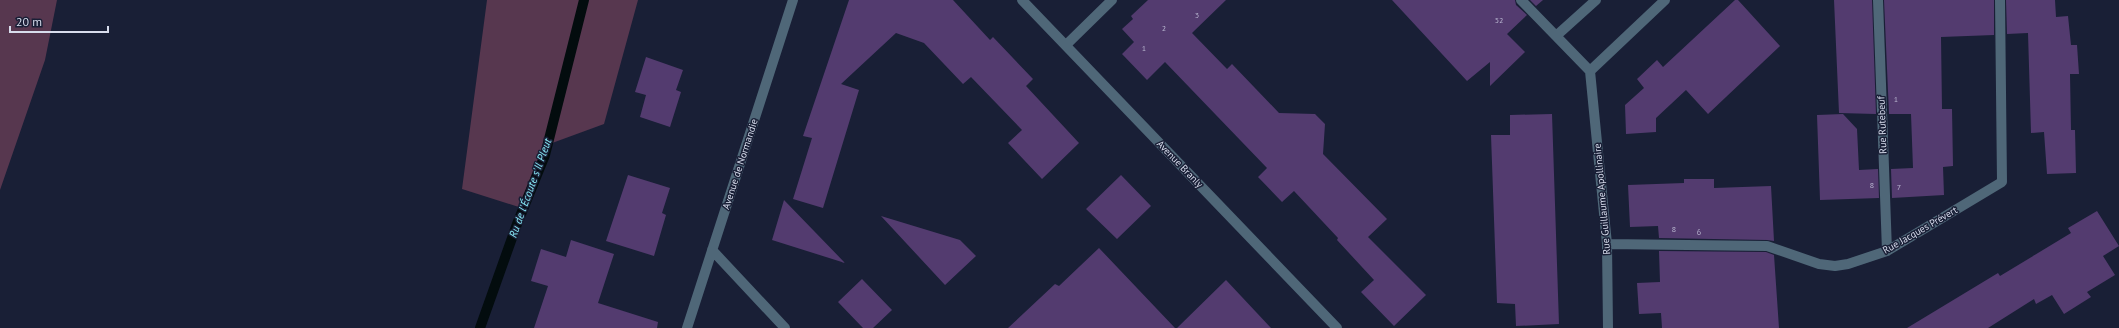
<svg xmlns="http://www.w3.org/2000/svg" width="2119" height="328" font-family="'PT Sans',sans-serif">
<rect width="100%" height="100%" fill="#191f36"/>
<path fill="#57374f" d="M 0,0 L 57,0 L 45,60 L 0,190 Z
M 487,0 L 638,0 L 604,124 L 544,146 L 525,209 L 462,189 Z"/>
<g fill="none" stroke-linecap="round" stroke-linejoin="round">
<path stroke="#030c0e" stroke-width="10" d="M 480,328 L 517,224 L 545,155 L 584,0"/>
</g>
<path fill="#533b6f" d="M 849,0 L 953,0 L 990,40 L 993,37 L 1033,79 L 1026,86 L 1079,143 L 1042,179 L 1008,143 L 1022,130 L 971,77 L 963,84 L 924,43 L 896,33 L 841,84 L 859,90 L 823,208 L 793,199 L 812,138 L 803,136 Z
M 1148,0 L 1226,0 L 1192,33 L 1227,69 L 1232,64 L 1279,113 L 1315,114 L 1325,124 L 1323,154 L 1387,219 L 1368,237 L 1426,295 L 1394,326 L 1361,292 L 1374,280 L 1337,240 L 1338,238 L 1294,191 L 1282,202 L 1258,177 L 1267,168 L 1165,62 L 1147,80 L 1122,54 L 1134,42 L 1122,29 L 1133,19 L 1131,16 Z
M 1392,0 L 1515,0 L 1516,5 L 1527,15 L 1507,34 L 1525,52 L 1490,86 L 1490,62 L 1467,81 Z
M 1530,0 L 1543,0 L 1536,6 Z
M 1735,0 L 1738,0 L 1780,46 L 1708,114 L 1686,90 L 1656,118 L 1656,132 L 1626,134 L 1625,105 L 1644,88 L 1637,79 L 1657,60 L 1663,67 Z
M 1834,0 L 1872,0 L 1876,114 L 1839,113 Z
M 1884,0 L 1994,0 L 1994,35 L 1941,37 L 1942,109 L 1952,109 L 1953,166 L 1943,167 L 1944,195 L 1892,198 L 1891,169 L 1913,168 L 1911,114 L 1889,114 Z
M 2006,0 L 2055,0 L 2056,17 L 2068,16 L 2071,45 L 2077,45 L 2079,74 L 2070,74 L 2071,130 L 2075,130 L 2076,173 L 2047,174 L 2044,132 L 2031,133 L 2028,33 L 2007,34 Z
M 646,57 L 683,70 L 676,90 L 681,92 L 670,127 L 640,117 L 646,95 L 635,92 Z
M 1552,114 L 1559,324 L 1516,326 L 1515,304 L 1497,303 L 1491,135 L 1510,135 L 1510,115 Z
M 1843,114 L 1857,129 L 1859,170 L 1878,169 L 1879,198 L 1820,200 L 1817,115 Z
M 628,175 L 670,188 L 662,213 L 666,215 L 654,256 L 606,241 Z
M 1121,175 L 1151,206 L 1117,239 L 1086,209 Z
M 1684,179 L 1714,179 L 1714,188 L 1771,186 L 1774,241 L 1767,240 L 1659,238 L 1658,226 L 1630,227 L 1628,185 L 1684,183 Z
M 784,200 L 845,263 L 772,240 Z
M 2097,211 L 2119,246 L 2103,256 L 2115,275 L 2087,292 L 2091,297 L 2064,314 L 2052,295 L 2036,304 L 2034,299 L 1988,328 L 1907,328 L 1998,273 L 2000,276 L 2071,233 L 2068,228 Z
M 881,216 L 960,240 L 976,256 L 945,285 Z
M 571,240 L 614,254 L 598,303 L 658,322 L 657,328 L 534,328 L 548,286 L 531,281 L 541,249 L 566,257 Z
M 1099,248 L 1175,328 L 1008,328 L 1055,284 L 1059,286 Z
M 1659,251 L 1766,252 L 1774,255 L 1779,328 L 1662,328 L 1661,313 L 1639,314 L 1637,283 L 1660,282 Z
M 862,279 L 892,310 L 873,328 L 863,328 L 838,302 Z
M 1226,280 L 1271,328 L 1177,328 Z"/>
<g fill="none" stroke-linecap="round" stroke-linejoin="round">
<path stroke="#4f6778" stroke-width="10" d="M 1022,0 L 1337,328
M 1521,0 L 1556,36
M 1596,0 L 1556,36 L 1590,71 L 1665,0
M 1878,0 L 1887,251
M 1066,45 L 1112,0
M 1590,71 L 1607,244 L 1608,328
M 1607,244 L 1767,246 L 1819,264 L 1835,266 L 1848,264 L 1887,251 L 2002,182 L 2000,0
M 712,250 L 785,328
M 687,328 L 793,0"/>
</g>
<g text-anchor="middle" dominant-baseline="central" stroke-width="3" stroke-linejoin="round" paint-order="stroke">
<g font-size="8" fill="#b7b4ce">
<text x="1197" y="15">3</text>
<text x="1499" y="20">52</text>
<text x="1164" y="28">2</text>
<text x="1144" y="48">1</text>
<text x="1896" y="99">1</text>
<text x="1872" y="185">8</text>
<text x="1899" y="187">7</text>
<text x="1674" y="229">8</text>
<text x="1699" y="232">6</text>
</g>
<g font-size="10" fill="#d8dded" stroke="#191f36">
<text transform="translate(1882 125) rotate(-92)">Rue Rutebeuf</text>
<text transform="translate(740 164) rotate(-72)">Avenue de Normandie</text>
<text transform="translate(1180 164) rotate(46)">Avenue Branly</text>
<text transform="translate(1602 199) rotate(-95)">Rue Guillaume Apollinaire</text>
<text transform="translate(1920 230) rotate(-30)">Rue Jacques Prévert</text>
</g>
<g font-size="11" font-style="italic" fill="#88ebf8" stroke="#191f36">
<text transform="translate(530 188) rotate(-70)">Ru de l'Écoute s'Il Pleut</text>
</g>
</g>
<path d="M10 26v6h98v-6" fill="none" stroke="#d8dded" stroke-width="2"/>
<text x="16" y="26" font-size="12" fill="#d8dded" stroke="#191f36" stroke-width="3" paint-order="stroke">20 m</text>
</svg>
